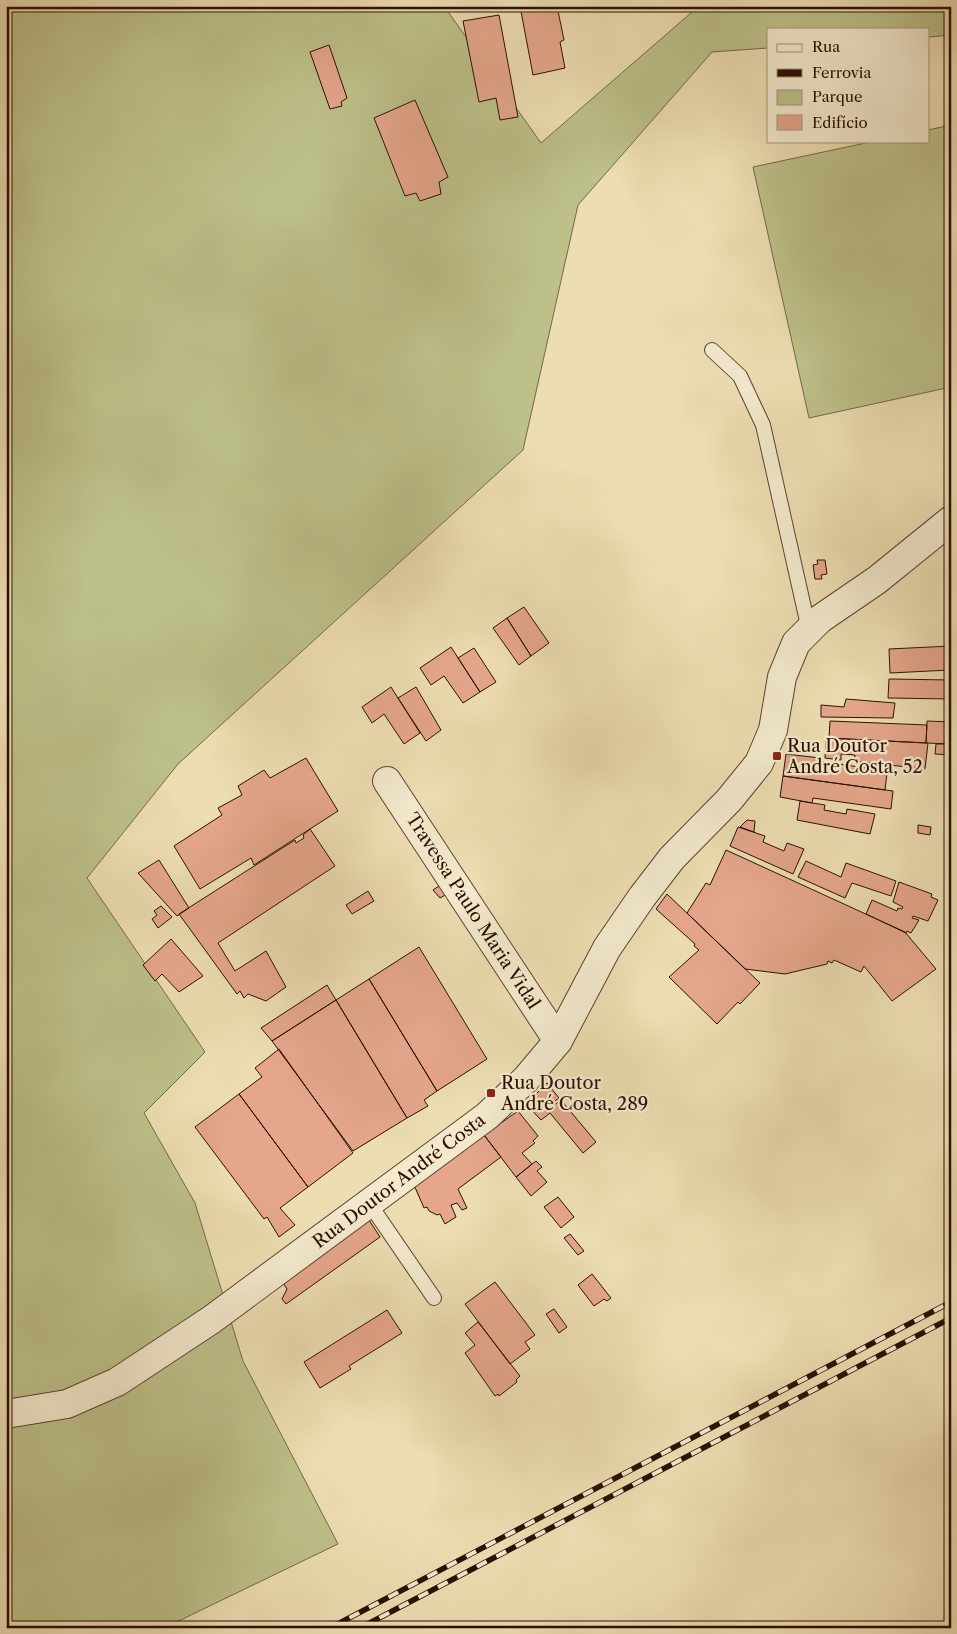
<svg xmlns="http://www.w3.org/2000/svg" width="957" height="1634" font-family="'Libre Caslon Text',serif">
<rect width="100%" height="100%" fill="#edddb2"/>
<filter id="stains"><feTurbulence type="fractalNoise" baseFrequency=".004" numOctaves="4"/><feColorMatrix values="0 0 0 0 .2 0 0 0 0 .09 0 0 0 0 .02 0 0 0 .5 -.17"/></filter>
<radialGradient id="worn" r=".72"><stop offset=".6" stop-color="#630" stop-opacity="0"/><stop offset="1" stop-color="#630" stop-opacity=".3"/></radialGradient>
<path fill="#bdc089" stroke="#746846" d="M 6,6 L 444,6 L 541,143 L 699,6 L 951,6 L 951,35 L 928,37 L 928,29 L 768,29 L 768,48 L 712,52 L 578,205 L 523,450 L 178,764 L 87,878 L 205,1052 L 144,1113 L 195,1203 L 243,1361 L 338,1544 L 164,1628 L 6,1628 Z
M 951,125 L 951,387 L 809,418 L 753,167 L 875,141 L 928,141 L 928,130 Z"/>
<path fill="#e5a68c" stroke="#2b0f03" d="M 457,6 L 468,6 L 468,11 L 457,10 Z
M 520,6 L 557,6 L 564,40 L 560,42 L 565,68 L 533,75 Z
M 499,15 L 518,117 L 500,120 L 496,98 L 479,102 L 463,21 Z
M 329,45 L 347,98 L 341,102 L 342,106 L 330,109 L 310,52 Z
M 415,100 L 448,177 L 439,182 L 441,194 L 420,201 L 416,193 L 405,196 L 374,118 Z
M 817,560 L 825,560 L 827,574 L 821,575 L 822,579 L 815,579 L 813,565 L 818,564 Z
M 524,607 L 549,643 L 531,656 L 507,618 Z
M 507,618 L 531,656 L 519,665 L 493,628 Z
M 951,646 L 951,680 L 950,670 L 890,673 L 889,649 Z
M 451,647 L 480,692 L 463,703 L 444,676 L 431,685 L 420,668 Z
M 474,648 L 496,682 L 480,692 L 458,658 Z
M 889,679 L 951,680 L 951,699 L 888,698 Z
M 391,687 L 420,733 L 404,744 L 384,714 L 372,723 L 362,707 Z
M 416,687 L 441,730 L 426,741 L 398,698 Z
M 846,699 L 895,703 L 893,718 L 821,717 L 821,705 L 844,707 Z
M 830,721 L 927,725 L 926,743 L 829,738 Z
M 927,721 L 951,722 L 951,744 L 926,743 Z
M 826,738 L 928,743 L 925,769 L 854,761 L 855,755 L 841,754 L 841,760 L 825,758 Z
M 936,744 L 951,744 L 951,755 L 935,754 Z
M 786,754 L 820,758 L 819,761 L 866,768 L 867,763 L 888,765 L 885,790 L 783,776 Z
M 306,758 L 338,811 L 254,865 L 251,858 L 200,889 L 174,846 L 222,815 L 218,808 L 242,795 L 238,786 L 264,770 L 270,778 Z
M 783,776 L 893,791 L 891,809 L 813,798 L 812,803 L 780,797 Z
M 800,801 L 825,805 L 824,810 L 846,814 L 847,809 L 875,814 L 870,834 L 797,820 Z
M 747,820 L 755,821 L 754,832 L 740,827 Z
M 918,825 L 931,827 L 930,835 L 918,833 Z
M 738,827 L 765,836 L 763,842 L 784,851 L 787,843 L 804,849 L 793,874 L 730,846 Z
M 310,829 L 335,866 L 218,943 L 235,971 L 266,951 L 286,987 L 266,1001 L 248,994 L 244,998 L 240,991 L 237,994 L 179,914 L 295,840 L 296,843 L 304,838 L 303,835 Z
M 726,850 L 905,932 L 936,969 L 892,1001 L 864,966 L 861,972 L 834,960 L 832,963 L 828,961 L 827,964 L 785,974 L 745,969 L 687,913 L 706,883 L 710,885 Z
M 159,860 L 189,908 L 177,916 L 138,873 Z
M 806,861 L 841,877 L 846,863 L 896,881 L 891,896 L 852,883 L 845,898 L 798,877 Z
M 445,882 L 452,891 L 440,898 L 433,890 Z
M 899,882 L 932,894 L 931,897 L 938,900 L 928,921 L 913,916 L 912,918 L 919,920 L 911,933 L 907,931 L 906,933 L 866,914 L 872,900 L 897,911 L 898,908 L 902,909 L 903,907 L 893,902 Z
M 368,891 L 374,901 L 352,914 L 346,905 Z
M 667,894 L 760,983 L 740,1004 L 738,1002 L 717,1024 L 669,977 L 699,950 L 694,946 L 695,944 L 656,909 Z
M 161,906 L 172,917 L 158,928 L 152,919 L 157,915 L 154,911 Z
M 171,939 L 203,976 L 179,992 L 162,974 L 155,981 L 143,965 Z
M 419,947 L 487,1059 L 437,1091 L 369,979 Z
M 369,979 L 437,1091 L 424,1100 L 428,1106 L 407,1118 L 336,1000 Z
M 327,985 L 336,1000 L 272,1041 L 261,1028 Z
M 336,1000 L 407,1118 L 353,1151 L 272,1041 Z
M 279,1049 L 353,1153 L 308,1187 L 239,1094 L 262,1077 L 255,1068 Z
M 547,1083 L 559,1098 L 548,1106 L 550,1108 L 561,1100 L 596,1142 L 583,1153 L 550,1113 L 541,1120 L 526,1104 Z
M 239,1094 L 308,1187 L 280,1208 L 295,1225 L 279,1237 L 267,1217 L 264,1219 L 195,1127 Z
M 518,1111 L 538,1136 L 533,1141 L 535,1143 L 522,1153 L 532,1164 L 516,1177 L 484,1135 Z
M 484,1135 L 501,1157 L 458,1189 L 467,1208 L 462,1210 L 457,1203 L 451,1205 L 456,1217 L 445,1224 L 440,1214 L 437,1215 L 429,1211 L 427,1207 L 424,1208 L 414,1185 Z
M 536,1161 L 542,1167 L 537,1171 L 547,1182 L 531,1196 L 516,1177 Z
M 558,1197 L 574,1217 L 561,1228 L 544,1207 Z
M 369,1220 L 380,1237 L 286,1304 L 282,1299 L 287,1289 L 283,1283 Z
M 570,1234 L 584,1251 L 578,1255 L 564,1238 Z
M 592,1274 L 611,1298 L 607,1301 L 604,1299 L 594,1306 L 578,1285 Z
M 495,1282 L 535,1335 L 525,1342 L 530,1349 L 510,1364 L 465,1304 Z
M 554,1309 L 567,1327 L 559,1333 L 546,1314 Z
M 387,1310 L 402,1333 L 349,1366 L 351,1369 L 320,1388 L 304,1362 Z
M 478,1322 L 520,1376 L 516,1380 L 517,1382 L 499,1396 L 498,1394 L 495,1396 L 465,1353 L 475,1345 L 465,1333 Z"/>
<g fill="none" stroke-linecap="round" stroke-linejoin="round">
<g stroke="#5c422f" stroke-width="16">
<path id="service" d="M 712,350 L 740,376 L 763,425 L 809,630
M 369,1203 L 434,1298"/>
</g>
<g stroke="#5c422f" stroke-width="30">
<path id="minor" d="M 387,781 L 558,1041"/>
</g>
<g stroke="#5c422f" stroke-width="30">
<path id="tertiary" d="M 6,1414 L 67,1404 L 117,1382 L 211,1320 L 487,1116 L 526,1079 L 558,1041 L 607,948 L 642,897 L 672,858 L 729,800 L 759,763 L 773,730 L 782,677 L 796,643 L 820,619 L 877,580 L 951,520"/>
</g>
<use href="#service" stroke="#f3e9cd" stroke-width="14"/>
<use href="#minor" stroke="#f3e9cd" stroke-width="28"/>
<use href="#tertiary" stroke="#f3e9cd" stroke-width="28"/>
<g stroke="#2b0f03" stroke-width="5.5">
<path id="rail" d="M 330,1628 L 951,1302
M 360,1628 L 951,1318"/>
</g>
<use href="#rail" stroke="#f3e9cd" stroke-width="4" stroke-dasharray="11" stroke-linecap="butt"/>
</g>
<g fill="#8f2418" stroke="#f3e9cd" stroke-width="2">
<rect x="772" y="751" width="10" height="10" rx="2.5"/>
<rect x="486" y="1088" width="10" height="10" rx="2.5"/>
</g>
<g text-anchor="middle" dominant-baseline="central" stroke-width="4.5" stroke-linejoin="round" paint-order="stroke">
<g font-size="18" fill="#2b0f03" stroke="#f3e9cd" text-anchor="start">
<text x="787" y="746">Rua Doutor<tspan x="787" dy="21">André Costa, 52</tspan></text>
<text x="501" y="1083">Rua Doutor<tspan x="501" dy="21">André Costa, 289</tspan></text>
</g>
<g font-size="18" fill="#2b0f03" stroke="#f3e9cd">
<text transform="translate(473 911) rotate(57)">Travessa Paulo Maria Vidal</text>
<text transform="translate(399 1181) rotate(-37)">Rua Doutor André Costa</text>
</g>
</g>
<rect width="957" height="1634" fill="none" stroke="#edddb2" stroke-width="25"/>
<rect x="8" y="8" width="942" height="1619" fill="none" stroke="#2b0f03" stroke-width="2.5"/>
<rect x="12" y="12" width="932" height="1609" fill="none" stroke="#2b0f03"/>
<rect x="767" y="28" width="162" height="115" fill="#f3e9cd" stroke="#a3927c"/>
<rect x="777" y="44" width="25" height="8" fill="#f3e9cd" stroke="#a3927c"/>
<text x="812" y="52" font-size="15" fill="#2b0f03">Rua</text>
<rect x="777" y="69" width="25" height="8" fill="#2b0f03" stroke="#a3927c"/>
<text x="812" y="78" font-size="15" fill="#2b0f03">Ferrovia</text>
<rect x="777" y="90" width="25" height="15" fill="#bdc089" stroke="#a3927c"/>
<text x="812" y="102" font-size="15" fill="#2b0f03">Parque</text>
<rect x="777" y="115" width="25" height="15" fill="#e5a68c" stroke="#a3927c"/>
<text x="812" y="128" font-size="15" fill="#2b0f03">Edifício</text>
<rect width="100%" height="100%" filter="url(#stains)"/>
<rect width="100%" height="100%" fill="url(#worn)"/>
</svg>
